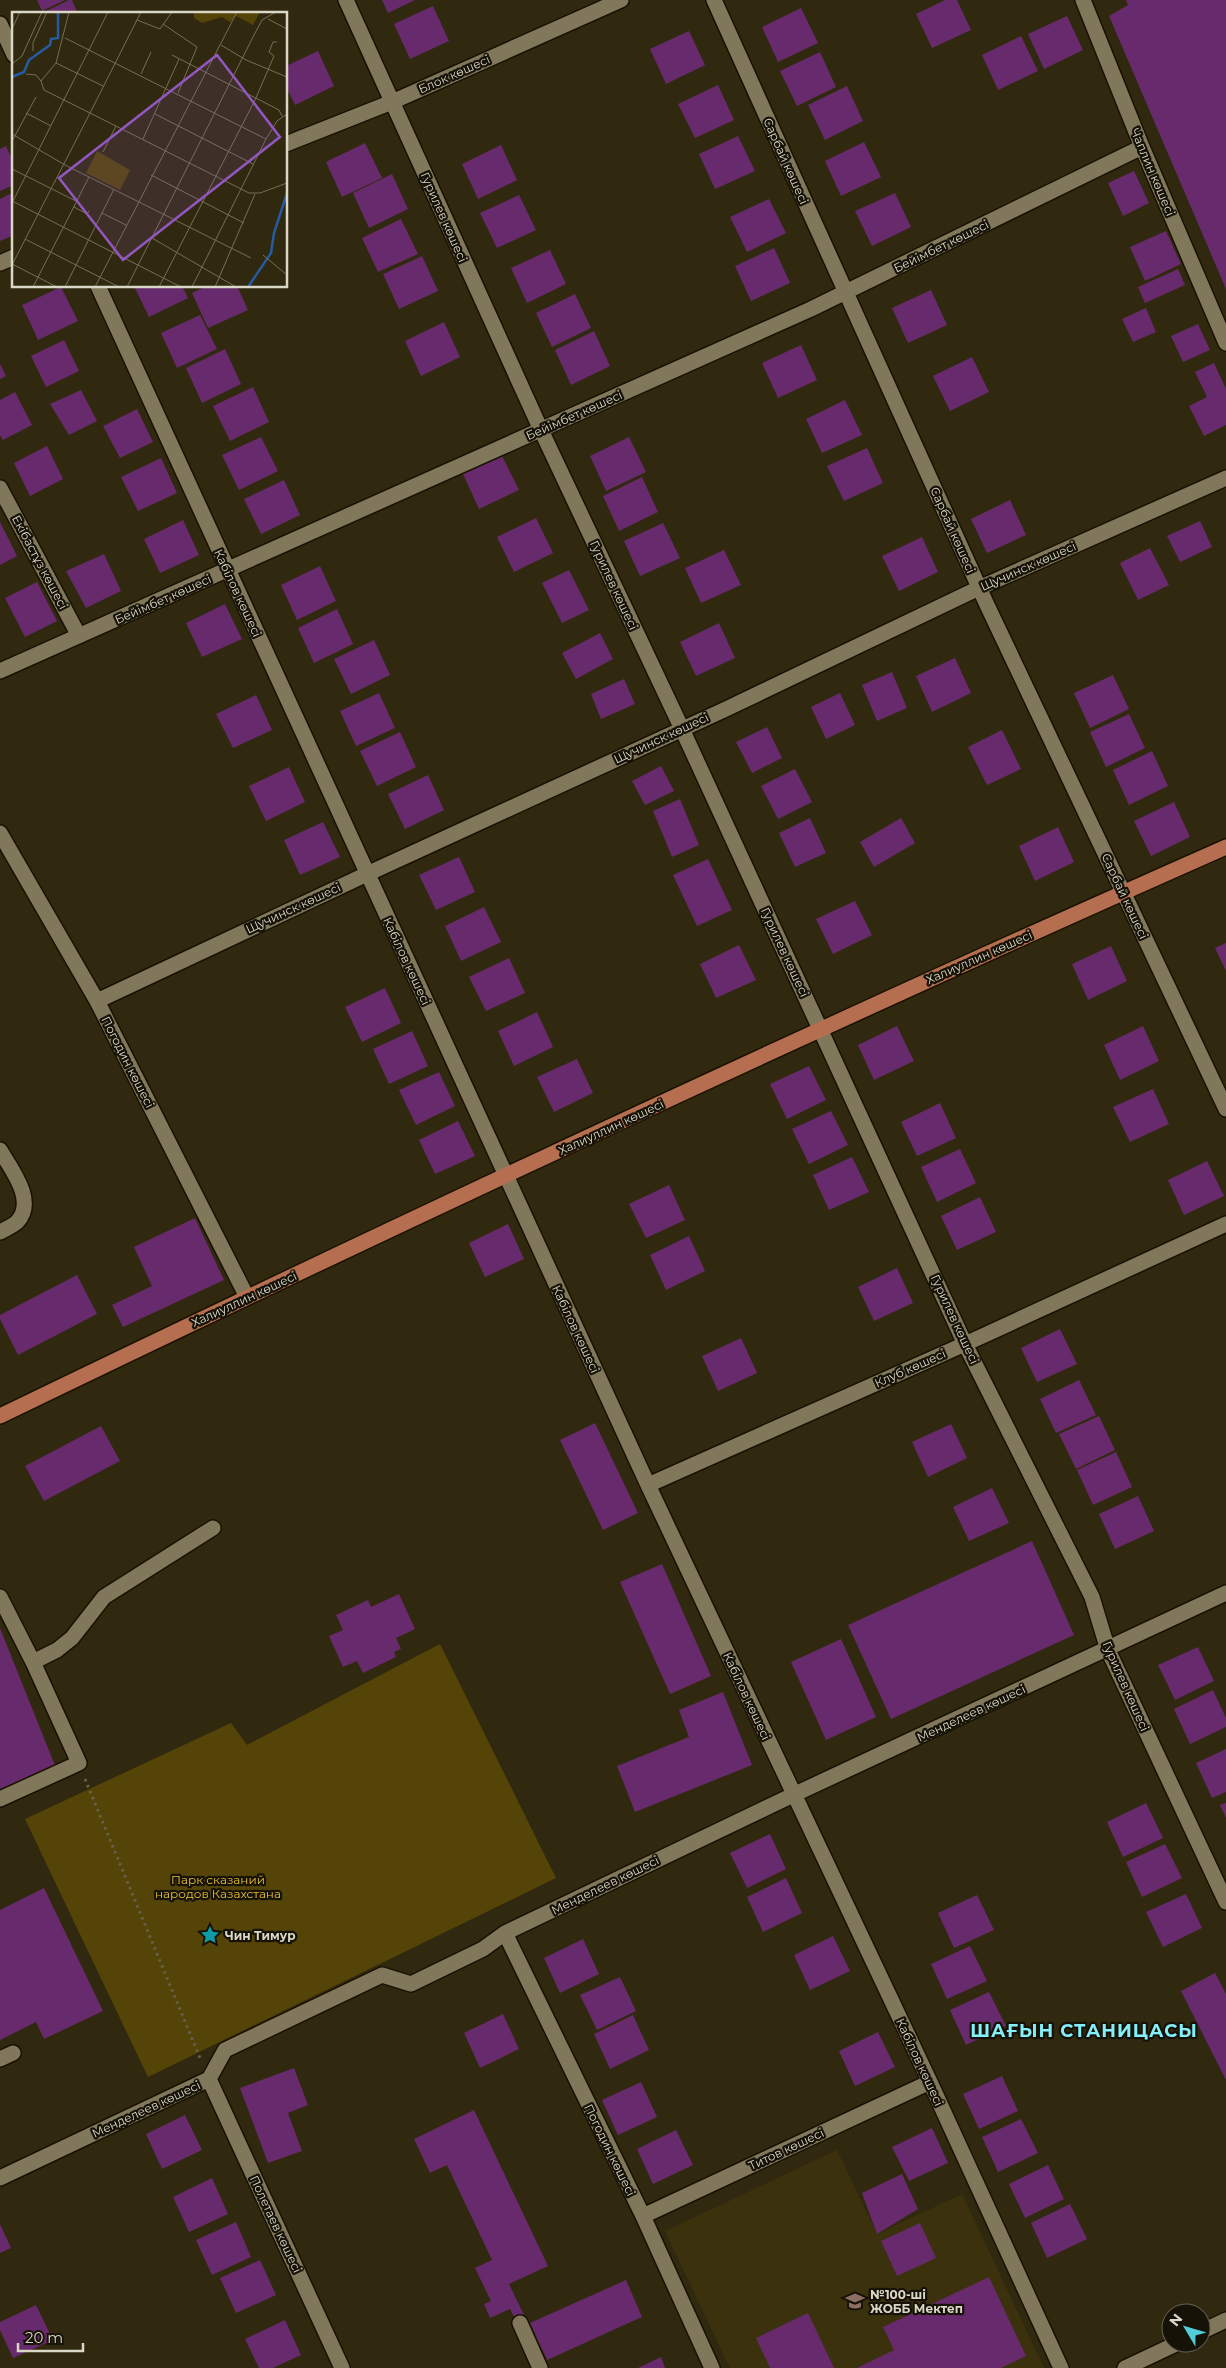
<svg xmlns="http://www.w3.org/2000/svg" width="1226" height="2368" font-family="Montserrat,sans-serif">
<rect width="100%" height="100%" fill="#31290f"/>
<path fill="#3b310d" d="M 837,2150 L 877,2234 L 962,2194 L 1044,2368 L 730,2368 L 665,2231 Z"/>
<path fill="#544407" d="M 440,1644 L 556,1878 L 148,2077 L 25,1819 L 231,1723 L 247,1745 Z"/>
<path fill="#672a6c" d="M 37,0 L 65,0 L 42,11 Z
M 69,0 L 72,0 L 78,14 L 40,14 Z
M 382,0 L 415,0 L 388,13 Z
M 945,0 L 957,0 L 971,30 L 932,48 L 916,14 Z
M 1126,0 L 1226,0 L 1226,289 L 1109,16 L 1128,5 Z
M 433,6 L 449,41 L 410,59 L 394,24 Z
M 801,8 L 818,43 L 778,62 L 762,27 Z
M 1067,16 L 1083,50 L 1044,69 L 1028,34 Z
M 689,31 L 705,65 L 666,84 L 650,49 Z
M 1021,36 L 1038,71 L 998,90 L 982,55 Z
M 318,51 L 334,86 L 295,105 L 286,86 L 286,66 Z
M 820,52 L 836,87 L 797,106 L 780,71 Z
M 718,85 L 734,120 L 695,138 L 678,104 Z
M 847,86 L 863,121 L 825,140 L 808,105 Z
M 738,136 L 755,171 L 715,189 L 699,154 Z
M 864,142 L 881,177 L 841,196 L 825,161 Z
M 365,143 L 382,178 L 342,197 L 326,162 Z
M 501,145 L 517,180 L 478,199 L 462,164 Z
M 6,146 L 14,163 L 14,185 L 0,191 L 0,149 Z
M 1134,171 L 1149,203 L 1123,216 L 1108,183 Z
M 392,174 L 408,209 L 369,228 L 353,193 Z
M 14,192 L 14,235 L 0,241 L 0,199 Z
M 895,193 L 911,227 L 872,246 L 855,211 Z
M 519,195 L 536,230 L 497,248 L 480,213 Z
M 769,199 L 786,233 L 747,252 L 730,217 Z
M 401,219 L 418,254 L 378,272 L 362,238 Z
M 1166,231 L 1181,264 L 1145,281 L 1130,247 Z
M 774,248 L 790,283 L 751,301 L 735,266 Z
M 550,250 L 566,284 L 527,303 L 511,268 Z
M 422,256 L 438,291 L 399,309 L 383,274 Z
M 1178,269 L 1185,285 L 1145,303 L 1138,287 Z
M 134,286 L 182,286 L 188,298 L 149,317 Z
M 207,286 L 237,286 L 248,310 L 208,328 L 192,293 Z
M 61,287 L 78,321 L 38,340 L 22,305 Z
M 931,290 L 947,325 L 908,343 L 892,308 Z
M 575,294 L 591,328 L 552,347 L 536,313 Z
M 1146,308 L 1156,332 L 1133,342 L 1122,319 Z
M 200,315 L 217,349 L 177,368 L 161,333 Z
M 444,322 L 460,357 L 421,376 L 405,341 Z
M 1198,324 L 1210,350 L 1183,362 L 1171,336 Z
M 594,331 L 610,366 L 571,385 L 555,350 Z
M 64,340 L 79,371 L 46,387 L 31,356 Z
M 801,345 L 817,380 L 778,398 L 762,363 Z
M 225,349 L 241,384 L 202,403 L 186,368 Z
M 972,357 L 989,392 L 950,411 L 933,376 Z
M 1214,363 L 1226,389 L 1226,425 L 1204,436 L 1189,406 L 1207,397 L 1195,372 Z
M 0,364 L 6,376 L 0,379 Z
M 253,387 L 269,422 L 230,441 L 213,406 Z
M 81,390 L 97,421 L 69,435 L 50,404 Z
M 15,392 L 32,425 L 3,440 L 0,435 L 0,400 Z
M 845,400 L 862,435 L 822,453 L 806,419 Z
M 137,409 L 153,442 L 120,458 L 103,426 Z
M 261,437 L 278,471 L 239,490 L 222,455 Z
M 629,437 L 646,472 L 606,491 L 590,456 Z
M 47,446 L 63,479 L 30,496 L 14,463 Z
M 867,448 L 883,483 L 844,501 L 827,466 Z
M 502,456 L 519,490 L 479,509 L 463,474 Z
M 161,458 L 177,493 L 138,511 L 121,477 Z
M 642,477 L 658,512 L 619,531 L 603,496 Z
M 284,480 L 300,515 L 261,534 L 244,499 Z
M 1010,500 L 1026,535 L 987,553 L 971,519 Z
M 536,518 L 553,553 L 514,572 L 497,537 Z
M 183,520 L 199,555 L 160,573 L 144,539 Z
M 1200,521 L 1212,547 L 1180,562 L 1167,536 Z
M 0,522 L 17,556 L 0,565 Z
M 663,523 L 680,558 L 640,576 L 624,541 Z
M 922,537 L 938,572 L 899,591 L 882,556 Z
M 1150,548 L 1169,585 L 1138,600 L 1120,563 Z
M 724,550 L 741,585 L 701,603 L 685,568 Z
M 104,554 L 121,591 L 86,608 L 66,571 Z
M 320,566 L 336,601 L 297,620 L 281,585 Z
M 569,570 L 589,610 L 562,623 L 542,583 Z
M 37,582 L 57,621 L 25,637 L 5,598 Z
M 225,604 L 242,639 L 202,657 L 186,623 Z
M 337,609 L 353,644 L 314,663 L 298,628 Z
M 719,623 L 735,658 L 696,676 L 680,642 Z
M 600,633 L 613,659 L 576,679 L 562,653 Z
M 374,640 L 390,675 L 351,694 L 334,659 Z
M 955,658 L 971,693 L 932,712 L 916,676 Z
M 892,672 L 907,708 L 877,721 L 862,685 Z
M 1113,675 L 1129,709 L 1090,728 L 1074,693 Z
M 624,679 L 635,704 L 601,719 L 591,694 Z
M 379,693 L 395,728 L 356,746 L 340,711 Z
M 840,693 L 855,725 L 826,739 L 811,707 Z
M 256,695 L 272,730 L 233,748 L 216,714 Z
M 1129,714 L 1145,748 L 1106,767 L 1090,732 Z
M 767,727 L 782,758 L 752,773 L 736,742 Z
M 1002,730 L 1021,769 L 987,785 L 968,747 Z
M 400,732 L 416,767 L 377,786 L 360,751 Z
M 1152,751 L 1168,786 L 1129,805 L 1113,770 Z
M 661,766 L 674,791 L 645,805 L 632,781 Z
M 289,767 L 305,802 L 266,821 L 249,786 Z
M 795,769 L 812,802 L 778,819 L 761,786 Z
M 428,775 L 444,810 L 405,829 L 388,794 Z
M 680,799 L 699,845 L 672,857 L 653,811 Z
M 1174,802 L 1190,837 L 1151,856 L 1134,821 Z
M 810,818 L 826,853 L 795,867 L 779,833 Z
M 901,818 L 915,843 L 874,867 L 860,842 Z
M 323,822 L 340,857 L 300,875 L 284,840 Z
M 1058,827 L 1074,862 L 1035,881 L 1019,846 Z
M 459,857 L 475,892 L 436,910 L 419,875 Z
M 708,859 L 732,910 L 697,926 L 673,875 Z
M 855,901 L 872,935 L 833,954 L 816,919 Z
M 484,907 L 501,942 L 461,961 L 445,926 Z
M 1226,943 L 1226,971 L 1215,948 Z
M 739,945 L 756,980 L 716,998 L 700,964 Z
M 1111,946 L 1127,981 L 1088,1000 L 1072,964 Z
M 509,958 L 525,993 L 486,1011 L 469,977 Z
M 385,988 L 401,1023 L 362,1042 L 345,1007 Z
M 537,1012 L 553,1047 L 514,1066 L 498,1031 Z
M 897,1026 L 914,1061 L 874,1080 L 858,1045 Z
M 1143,1026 L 1159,1061 L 1120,1080 L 1104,1045 Z
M 412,1031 L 428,1066 L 389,1084 L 373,1049 Z
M 577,1059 L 593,1093 L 554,1112 L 537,1077 Z
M 809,1066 L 826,1100 L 787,1119 L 770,1084 Z
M 439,1072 L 455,1106 L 416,1125 L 399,1090 Z
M 1153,1089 L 1169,1124 L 1130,1142 L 1113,1107 Z
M 940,1103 L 956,1138 L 917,1156 L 901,1122 Z
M 831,1111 L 848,1145 L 809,1164 L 792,1129 Z
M 458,1121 L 475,1156 L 435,1174 L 419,1140 Z
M 960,1149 L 976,1183 L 937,1202 L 921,1167 Z
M 852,1157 L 869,1192 L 829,1210 L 813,1175 Z
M 1207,1161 L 1224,1196 L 1184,1215 L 1168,1180 Z
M 669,1185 L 685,1220 L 646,1238 L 629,1204 Z
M 980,1197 L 996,1232 L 957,1250 L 941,1216 Z
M 195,1218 L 224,1280 L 123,1327 L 112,1305 L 152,1286 L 134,1247 Z
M 508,1224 L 524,1259 L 485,1277 L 469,1243 Z
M 689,1236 L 705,1271 L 666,1290 L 650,1255 Z
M 897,1268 L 913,1303 L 874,1321 L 858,1287 Z
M 77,1275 L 97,1314 L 18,1355 L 0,1319 L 0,1315 Z
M 1060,1329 L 1077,1364 L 1037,1382 L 1021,1348 Z
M 741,1338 L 757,1373 L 718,1391 L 702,1356 Z
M 1079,1380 L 1096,1415 L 1056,1433 L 1040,1399 Z
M 1099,1416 L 1115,1450 L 1076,1469 L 1059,1434 Z
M 595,1423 L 638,1513 L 603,1530 L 560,1440 Z
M 951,1424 L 967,1458 L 928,1477 L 912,1442 Z
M 101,1426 L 120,1461 L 44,1501 L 25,1466 Z
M 1116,1452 L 1132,1487 L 1093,1505 L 1077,1470 Z
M 992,1488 L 1009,1523 L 969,1541 L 953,1507 Z
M 1138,1496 L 1154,1531 L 1115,1549 L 1099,1514 Z
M 1032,1541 L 1074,1635 L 891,1719 L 848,1625 Z
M 662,1564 L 711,1676 L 670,1694 L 620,1582 Z
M 399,1594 L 415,1629 L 396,1638 L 401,1649 L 394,1652 L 396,1657 L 363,1673 L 357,1661 L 343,1667 L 329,1636 L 343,1630 L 336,1615 L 368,1600 L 371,1607 Z
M 0,1628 L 56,1768 L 0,1793 Z
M 841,1639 L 876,1717 L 826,1740 L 791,1662 Z
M 1198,1647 L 1214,1681 L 1175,1700 L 1158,1665 Z
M 1213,1690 L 1226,1718 L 1226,1727 L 1190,1744 L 1174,1709 Z
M 723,1692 L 752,1765 L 635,1812 L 617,1766 L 689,1737 L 679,1710 Z
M 1226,1749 L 1226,1792 L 1212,1798 L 1196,1763 Z
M 1146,1803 L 1163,1838 L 1123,1857 L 1107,1822 Z
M 1226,1803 L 1226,1818 L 1220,1805 Z
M 770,1834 L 786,1869 L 747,1888 L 730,1853 Z
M 1165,1844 L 1182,1878 L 1142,1897 L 1126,1862 Z
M 786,1878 L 802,1913 L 763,1932 L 747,1897 Z
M 44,1888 L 103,2011 L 44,2039 L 36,2022 L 0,2040 L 0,1910 Z
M 1186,1894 L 1202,1928 L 1163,1947 L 1146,1912 Z
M 977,1895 L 994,1930 L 954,1948 L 938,1913 Z
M 833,1936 L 850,1971 L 810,1990 L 794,1955 Z
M 583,1939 L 599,1974 L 560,1993 L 544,1958 Z
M 970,1946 L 987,1981 L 947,1999 L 931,1964 Z
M 1215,1973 L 1226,1994 L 1226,2080 L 1181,1991 Z
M 620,1977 L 636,2011 L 597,2030 L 580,1995 Z
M 989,1992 L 1006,2026 L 966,2045 L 950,2010 Z
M 503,2014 L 519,2049 L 480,2068 L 464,2033 Z
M 633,2015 L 649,2050 L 610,2069 L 594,2034 Z
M 878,2032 L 895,2067 L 855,2086 L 839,2051 Z
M 294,2068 L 308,2105 L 288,2113 L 302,2151 L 268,2163 L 240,2088 Z
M 1002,2076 L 1018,2111 L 979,2129 L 963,2094 Z
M 641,2082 L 657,2117 L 618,2135 L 602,2100 Z
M 474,2110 L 548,2266 L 509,2284 L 524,2315 L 515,2319 L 510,2309 L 490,2318 L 484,2304 L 491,2301 L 475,2268 L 492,2260 L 447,2165 L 430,2173 L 414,2139 Z
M 185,2115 L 202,2150 L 162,2169 L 146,2134 Z
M 1021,2119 L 1038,2153 L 998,2172 L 982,2137 Z
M 932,2128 L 948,2163 L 909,2181 L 892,2147 Z
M 676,2130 L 693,2165 L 653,2184 L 637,2149 Z
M 1048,2165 L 1064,2199 L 1025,2218 L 1009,2184 Z
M 902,2174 L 918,2209 L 877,2234 L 862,2193 Z
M 212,2178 L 228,2214 L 189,2232 L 173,2197 Z
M 1070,2204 L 1087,2239 L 1047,2258 L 1031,2223 Z
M 236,2222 L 251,2257 L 212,2275 L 196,2240 Z
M 920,2223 L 936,2258 L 897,2276 L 881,2241 Z
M 0,2224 L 11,2248 L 0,2253 Z
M 260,2260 L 276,2295 L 236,2313 L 220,2278 Z
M 989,2277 L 1026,2356 L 1001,2368 L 857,2368 L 894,2350 L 883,2327 Z
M 626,2280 L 642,2317 L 547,2360 L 530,2323 Z
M 36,2305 L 53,2340 L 13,2358 L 0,2330 L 0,2322 Z
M 808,2313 L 834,2368 L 770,2368 L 756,2338 Z
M 285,2320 L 301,2355 L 273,2368 L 259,2368 L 245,2339 Z
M 661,2357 L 665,2368 L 638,2368 Z"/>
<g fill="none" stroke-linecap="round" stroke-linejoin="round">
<g stroke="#191200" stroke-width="18">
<path id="minor" d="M 346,0 L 541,430 L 682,729 L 965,1344 L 1092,1597 L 1108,1650 L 1226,1902
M 714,0 L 987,605 L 1226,1109
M 1083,0 L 1142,147 L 1226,343
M 0,24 L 14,55
M 286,144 L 392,102 L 621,0
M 0,263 L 14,257
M 98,286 L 648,1485 L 930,2082 L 1061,2368
M 0,488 L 79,636
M 0,671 L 811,309 L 1142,147
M 0,833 L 97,1001 L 247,1297
M 97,1001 L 367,874 L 726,709 L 979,588 L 1226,478
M 0,1150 C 11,1169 37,1201 17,1222 C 13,1226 5,1229 0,1232
M 648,1485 L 965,1344 L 1226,1224
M 0,1597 L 33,1662 L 79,1763 L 0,1799
M 33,1662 L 57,1650 L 72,1638 L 104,1597 L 213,1528
M 505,1933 L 643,2216 L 712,2368
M 0,2059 L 13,2053
M 209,2079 L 342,2368
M 0,2178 L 209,2079 L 225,2050 L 382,1975 L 411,1984 L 483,1949 L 505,1933 L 793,1795 L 1226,1593
M 643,2216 L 930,2082
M 520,2323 L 540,2368
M 1201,2332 L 1226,2320
M 1125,2368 L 1178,2343"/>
</g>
<g stroke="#191200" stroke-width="18">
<path id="major" d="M 0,1416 C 406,1220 814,1029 1226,847"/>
</g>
<path stroke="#666049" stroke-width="3" stroke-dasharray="2.5 4" stroke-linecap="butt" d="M 85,1779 L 200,2058"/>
<use href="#minor" stroke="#81785c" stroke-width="15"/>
<use href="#major" stroke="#b56e50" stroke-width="15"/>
</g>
<defs>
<g id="sight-bare" transform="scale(1.5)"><path d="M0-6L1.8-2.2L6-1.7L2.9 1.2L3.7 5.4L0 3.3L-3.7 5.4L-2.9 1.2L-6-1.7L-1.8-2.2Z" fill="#0f9aa8" stroke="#161207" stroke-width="2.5" paint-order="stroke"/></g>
<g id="school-bare" transform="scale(1.5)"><path d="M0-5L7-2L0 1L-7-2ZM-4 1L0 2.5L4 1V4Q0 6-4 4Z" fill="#8d6e63" stroke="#161207" stroke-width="2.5" paint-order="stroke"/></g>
</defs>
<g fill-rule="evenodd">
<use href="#sight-bare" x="210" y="1935"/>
<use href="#school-bare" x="855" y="2301"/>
</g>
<g text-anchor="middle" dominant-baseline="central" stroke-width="4.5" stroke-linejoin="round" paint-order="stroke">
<g font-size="12" fill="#dbd7c7" stroke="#161207">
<text transform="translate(454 74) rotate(-24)">Блок көшесі</text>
<text transform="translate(786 161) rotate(66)">Сарбай көшесі</text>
<text transform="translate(1153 172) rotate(67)">Чаплин көшесі</text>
<text transform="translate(444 217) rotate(66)">Гурилев көшесі</text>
<text transform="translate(941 246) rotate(-26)">Бейімбет көшесі</text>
<text transform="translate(574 415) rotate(-24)">Бейімбет көшесі</text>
<text transform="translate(953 530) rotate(66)">Сарбай көшесі</text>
<text transform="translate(40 562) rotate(62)">Екібастұз көшесі</text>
<text transform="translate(1028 566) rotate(-24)">Щучинск көшесі</text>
<text transform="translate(614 585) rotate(65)">Гурилев көшесі</text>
<text transform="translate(238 593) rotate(65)">Кабілов көшесі</text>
<text transform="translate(163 599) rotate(-24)">Бейімбет көшесі</text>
<text transform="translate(661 738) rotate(-25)">Щучинск көшесі</text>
<text transform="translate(1125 896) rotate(65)">Сарбай көшесі</text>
<text transform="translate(293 908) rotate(-25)">Щучинск көшесі</text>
<text transform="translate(785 952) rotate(65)">Гурилев көшесі</text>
<text transform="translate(979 957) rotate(-24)">Халиуллин көшесі</text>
<text transform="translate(407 961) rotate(65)">Кабілов көшесі</text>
<text transform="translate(128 1062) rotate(63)">Погодин көшесі</text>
<text transform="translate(611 1127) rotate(-25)">Халиуллин көшесі</text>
<text transform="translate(244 1299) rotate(-25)">Халиуллин көшесі</text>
<text transform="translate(955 1319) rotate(65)">Гурилев көшесі</text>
<text transform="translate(576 1329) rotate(65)">Кабілов көшесі</text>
<text transform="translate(910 1368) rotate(-24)">Клуб көшесі</text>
<text transform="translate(1126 1686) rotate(66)">Гурилев көшесі</text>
<text transform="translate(747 1696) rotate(65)">Кабілов көшесі</text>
<text transform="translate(971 1713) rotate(-25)">Менделеев көшесі</text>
<text transform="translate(605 1885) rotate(-26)">Менделеев көшесі</text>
<text transform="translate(920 2062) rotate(65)">Кабілов көшесі</text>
<text transform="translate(146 2109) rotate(-25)">Менделеев көшесі</text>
<text transform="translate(786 2149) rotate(-25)">Титов көшесі</text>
<text transform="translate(610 2150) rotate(64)">Погодин көшесі</text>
<text transform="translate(276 2224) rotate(65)">Полетаев көшесі</text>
</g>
<g font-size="12" fill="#e7c030" stroke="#161207">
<text x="218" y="1879">Парк сказаний<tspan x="218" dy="14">народов Казахстана</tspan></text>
</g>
<g font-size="12" font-weight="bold" fill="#dbd7c7" stroke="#161207" text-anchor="start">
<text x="225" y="1935">Чин Тимур</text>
<text x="870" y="2294">№100-ші<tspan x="870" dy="14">ЖОББ Мектеп</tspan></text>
</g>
<g font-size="18" font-weight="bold" letter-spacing="1" fill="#84eff8" stroke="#161207">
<text x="1084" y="2031">ШАҒЫН СТАНИЦАСЫ</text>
</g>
</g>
<g transform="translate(12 12)">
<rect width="275" height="275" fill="#31290f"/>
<path d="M 182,0 L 248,0 L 241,13 L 224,4 L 218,10 L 210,5 L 190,11 L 182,6 ZM 85,139 L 118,158 L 108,178 L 74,161 Z" fill="#544407"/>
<path fill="none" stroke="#255ca1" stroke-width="2.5" d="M 0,65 L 12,60 L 17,48 L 38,33 L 39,27 L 46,26 L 46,0M 236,275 L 259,241 L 262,221 L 275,181"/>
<path fill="none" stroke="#756f59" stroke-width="1" d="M 57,0 L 44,51 L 29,69 L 32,78 L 78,101 L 129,0M 256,7 L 275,17M 125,8 L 148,17 L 160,0M 151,12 L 185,35 L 166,81M 0,17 L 8,0M 53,26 L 254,127M 209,33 L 234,48 L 275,65M 21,39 L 21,31 L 35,0M 160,43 L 267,98 L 270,104M 44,51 L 91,74M 0,52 L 10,44 L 30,0M 14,62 L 24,63 L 29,69M 129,62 L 139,40M 14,101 L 39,114M 143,102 L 241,152M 0,122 L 53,153 L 239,246M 131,127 L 167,47M 0,129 L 24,85M 91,140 L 104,114M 0,157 L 64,189M 139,163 L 232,211M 0,189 L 169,275M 0,191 L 96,0M 62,195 L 75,202 L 77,199M 90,201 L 114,213M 140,226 L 224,275M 13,227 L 107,275M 251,243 L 275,263M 0,252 L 45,275M 0,253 L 78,101 L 237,181 L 248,181 L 275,171M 21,275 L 77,165M 53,275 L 102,177M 83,275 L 225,0M 115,275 L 242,23 L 250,8 L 264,0M 147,275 L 243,88 L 262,44 L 257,40 L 261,30 L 265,30M 180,275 L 254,127 L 265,109 L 275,102M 203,275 L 243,182"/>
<path fill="#9357c1" fill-opacity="0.15" stroke="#9357c1" stroke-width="2.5" d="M 205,43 L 268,125 L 111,248 L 47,166 Z"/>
<rect width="275" height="275" fill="none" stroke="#dbd7c7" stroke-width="2.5"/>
</g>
<g transform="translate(1186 2328) rotate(308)"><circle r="24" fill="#161207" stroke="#656154"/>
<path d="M0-4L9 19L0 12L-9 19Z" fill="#52ccd6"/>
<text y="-8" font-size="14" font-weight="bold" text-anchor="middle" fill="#dbd7c7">N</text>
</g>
<path d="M18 2343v8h65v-8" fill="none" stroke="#dbd7c7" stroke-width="2.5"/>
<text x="25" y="2343" font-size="15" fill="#dbd7c7" stroke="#161207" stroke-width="4" paint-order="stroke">20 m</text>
</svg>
